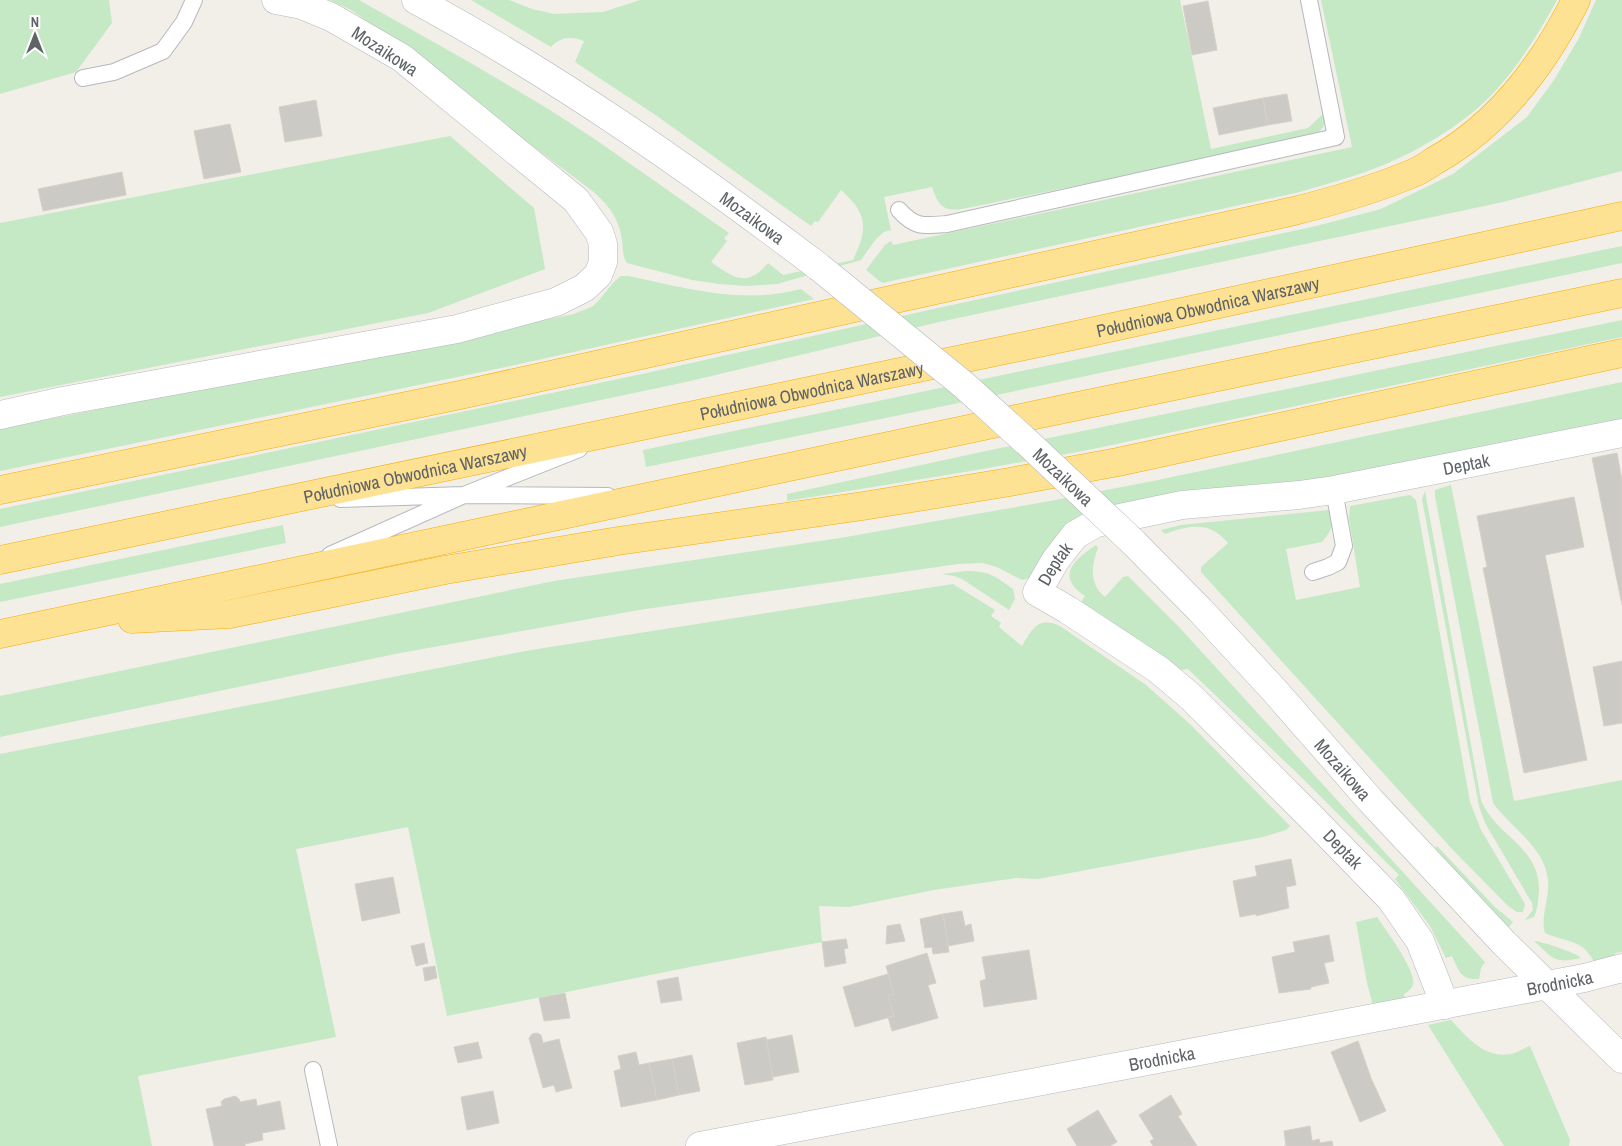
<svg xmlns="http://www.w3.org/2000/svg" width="1622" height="1146" font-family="'Archivo Narrow',sans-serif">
<rect width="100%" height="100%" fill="#f1efe8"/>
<path fill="#c5e8c5" d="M 0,0 L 109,0 L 112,23 L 76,72 L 0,94 Z
M 330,0 L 359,0 L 469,62 L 550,110 L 596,140 L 729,233 L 724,238 L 727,241 L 711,262 C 733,278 748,288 768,263 L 783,275 L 853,260 C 868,228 868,214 841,190 L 818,222 L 815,221 L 811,226 L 657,116 L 575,62 L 584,41 C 571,36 560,37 551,47 L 471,0 L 509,0 L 532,9 L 554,14 L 603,12 L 640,0 L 1180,0 L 1211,149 L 1308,128 L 1324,113 C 1327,125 1323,129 1313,137 L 962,209 C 942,212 938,204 932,187 L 884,197 L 891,230 L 884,232 L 876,239 L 861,260 L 777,284 L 747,286 L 719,284 L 692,280 L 627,263 C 622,256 623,248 622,240 C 619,219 610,207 595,193 L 374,26 L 351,10 Z
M 1321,0 L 1557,0 C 1540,31 1521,62 1497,89 C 1472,117 1435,141 1401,157 C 1369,173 1333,182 1300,192 L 882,283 L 866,270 L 885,245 L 891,241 L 893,245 L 1352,147 Z
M 1596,0 L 1622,0 L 1622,171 L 1503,202 L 939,322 L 686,382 L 0,527 L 0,509 L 642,374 L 938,308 L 1316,226 L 1381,209 L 1453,174 L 1527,117 L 1554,80 L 1579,38 Z
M 450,136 L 534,208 L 545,269 L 428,313 L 0,397 L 0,223 Z
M 1622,246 L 1622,263 L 944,406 L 646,467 L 643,450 Z
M 621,276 L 628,276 C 688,288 740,305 801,289 L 814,299 L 501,368 L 0,471 L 0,429 L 574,314 C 580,311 588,309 593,306 C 602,299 613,280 621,276 Z
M 1622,320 L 1622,337 L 1088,450 L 977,470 L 787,501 L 787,494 L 986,451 Z
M 1622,382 L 1622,421 L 1338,479 L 1152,499 L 1029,578 L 1022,580 L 997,567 L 983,563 L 958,564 L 639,610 L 395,654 L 0,737 L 0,696 L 554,581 L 840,538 L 1050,501 L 1158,480 Z
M 1451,485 L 1514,801 L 1622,780 L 1622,952 L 1615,953 L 1617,960 L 1594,962 C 1582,938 1567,943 1545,933 C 1540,917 1550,898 1548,880 C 1545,847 1511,828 1493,803 L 1435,496 L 1435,490 Z
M 1425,491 L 1481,800 C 1496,837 1539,845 1539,890 C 1538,900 1538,908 1534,917 L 1525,920 L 1533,910 L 1532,903 L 1485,823 L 1479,806 L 1422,499 Z
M 1410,495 L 1416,500 L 1470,802 L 1481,830 L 1525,904 L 1523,912 L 1517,912 L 1508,906 L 1452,849 L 1201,572 L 1201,567 L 1228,543 C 1210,521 1190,525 1165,534 L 1161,530 L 1181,525 L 1329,510 C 1336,523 1331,531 1322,542 L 1286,549 L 1296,600 L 1360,587 L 1349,518 L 1350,506 Z
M 283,525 L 286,543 L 0,602 L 0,584 Z
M 1096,545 L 1098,548 C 1091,566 1089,584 1105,597 L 1123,577 L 1128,576 L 1179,627 L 1485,962 L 1481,968 L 1479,979 C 1460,980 1459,971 1452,956 L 1446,958 L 1430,926 L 1395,879 L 1399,875 L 1298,774 L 1188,669 L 1181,670 L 1122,630 L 1080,604 L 1085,596 C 1055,576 1074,560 1096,545 Z
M 966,571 C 989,571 995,576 1013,589 L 1015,599 L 1009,610 L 962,579 L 954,576 L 942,574 Z
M 953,584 L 995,610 L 991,616 L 1001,623 L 999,627 L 1022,646 C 1032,629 1038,616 1060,626 L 1146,685 L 1191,725 L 1290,826 L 1286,830 L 1263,837 L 1038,879 L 1016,878 L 934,890 L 849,907 L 819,906 L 822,942 L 695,966 L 447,1016 L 408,827 L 296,849 L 336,1037 L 138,1076 L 152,1146 L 0,1146 L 0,754 L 531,650 Z
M 1437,846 L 1495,907 L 1513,922 L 1509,927 L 1435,848 Z
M 1377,917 C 1386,930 1417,972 1413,985 C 1411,989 1408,992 1404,994 L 1406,1004 L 1374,1009 L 1367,983 L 1356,922 Z
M 1534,941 C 1541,941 1577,953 1581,958 C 1554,964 1554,959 1534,941 Z
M 1451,1020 C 1467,1037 1484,1059 1511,1054 C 1517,1053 1524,1048 1530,1046 L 1570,1140 L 1569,1146 L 1504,1146 L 1428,1025 Z"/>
<path fill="#cccac5" stroke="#d6d1c6" d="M 1208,1 L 1217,50 L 1192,55 L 1183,6 Z
M 1287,94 L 1292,121 L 1268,125 L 1263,98 Z
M 1263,98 L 1268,125 L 1219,135 L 1213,108 Z
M 316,100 L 322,136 L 285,142 L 279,107 Z
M 230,124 L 241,172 L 204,179 L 194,131 Z
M 122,172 L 126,195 L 43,211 L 38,189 Z
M 1617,453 L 1622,480 L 1622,605 L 1592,458 Z
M 1574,497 L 1584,547 L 1545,555 L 1587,760 L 1524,773 L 1483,568 L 1487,567 L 1477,516 Z
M 1622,661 L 1622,723 L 1604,726 L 1593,667 Z
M 1291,859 L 1296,885 L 1286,887 L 1289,908 L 1256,916 L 1256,914 L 1240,917 L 1233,881 L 1257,876 L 1255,866 Z
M 393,877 L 400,913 L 362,921 L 355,884 Z
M 962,911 L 965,926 L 971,924 L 974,941 L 948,946 L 943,914 Z
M 943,914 L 949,952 L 933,954 L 932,947 L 925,948 L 920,919 Z
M 900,924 L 905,941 L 886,944 L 887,926 Z
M 1329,935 L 1334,961 L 1324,963 L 1329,983 L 1311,987 L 1311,989 L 1279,993 L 1272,957 L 1295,952 L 1293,942 Z
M 846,939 L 848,948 L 844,949 L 846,963 L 825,967 L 822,942 Z
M 424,943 L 428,963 L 416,966 L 411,946 Z
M 1029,950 L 1037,999 L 984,1007 L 980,981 L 986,979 L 982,957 Z
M 927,953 L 936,983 L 928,985 L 938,1018 L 892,1031 L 888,1017 L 894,1016 L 888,996 L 894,994 L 886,966 Z
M 435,966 L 437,978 L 425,981 L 423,968 Z
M 888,974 L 894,994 L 888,996 L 894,1016 L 855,1027 L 843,987 Z
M 678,977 L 682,1000 L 661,1003 L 657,981 Z
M 565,993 L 570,1018 L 544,1021 L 539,998 Z
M 537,1033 L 541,1035 L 543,1043 L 559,1039 L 572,1088 L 556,1092 L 554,1085 L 543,1088 L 529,1038 L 532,1034 Z
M 792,1035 L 799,1072 L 773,1077 L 766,1040 Z
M 766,1037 L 773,1080 L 745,1085 L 737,1043 Z
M 1358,1041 L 1371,1078 L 1386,1111 L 1360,1122 L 1331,1052 Z
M 478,1042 L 482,1058 L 458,1063 L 454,1047 Z
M 636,1052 L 639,1065 L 649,1063 L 657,1100 L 621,1107 L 614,1071 L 621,1069 L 618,1056 Z
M 692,1055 L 700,1091 L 679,1095 L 672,1059 Z
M 672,1059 L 679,1095 L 657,1100 L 649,1063 Z
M 493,1091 L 499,1123 L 467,1130 L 461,1097 Z
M 1171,1095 L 1182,1114 L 1178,1116 L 1197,1146 L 1153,1146 L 1150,1141 L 1154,1139 L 1139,1115 Z
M 235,1096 L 239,1099 L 240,1102 L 256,1099 L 257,1106 L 280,1101 L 285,1129 L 262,1133 L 263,1140 L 245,1144 L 245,1146 L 214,1146 L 206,1109 L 222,1106 L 221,1102 L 224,1099 Z
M 1098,1110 L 1117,1142 L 1110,1146 L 1077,1146 L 1067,1129 Z
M 1310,1126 L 1312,1141 L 1319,1139 L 1320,1143 L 1332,1141 L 1333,1146 L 1284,1146 L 1286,1146 L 1284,1131 Z"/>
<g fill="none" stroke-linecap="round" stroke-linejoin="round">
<g stroke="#b5b8bc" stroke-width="18">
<path id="service" d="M 83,78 L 114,72 L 163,51 L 184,22 L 194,0
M 899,210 C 915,228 924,226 947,224 L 1336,137 L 1309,0
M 340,499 L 464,495 L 608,496
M 330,555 L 464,495 L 579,449
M 1313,572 L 1328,567 L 1338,562 L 1344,546 L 1334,490
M 313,1070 L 329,1146"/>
</g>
<g stroke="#b5b8bc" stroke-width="29">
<g id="minor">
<path d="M 0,415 L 63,401 L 457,329 L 556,302 L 584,288 L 598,275 L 603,262 L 603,244 L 599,232 L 576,200 L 402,58 L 331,17 L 302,5 L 276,0"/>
<path id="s1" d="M 1445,1005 L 1420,941 L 1391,899 L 1310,816 L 1192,698 L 1159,670 L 1068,610 L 1037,592 L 1055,561 L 1075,535 L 1096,523 L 1182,505 L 1299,495 L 1334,490 L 1622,433"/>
<path id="s2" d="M 700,1146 L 1584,978 L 1622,968"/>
</g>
</g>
<g stroke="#b5b8bc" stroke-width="29">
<g id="tertiary">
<path id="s3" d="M 416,0 C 558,77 690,169 819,267"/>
<path id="s4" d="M 1132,541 L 1200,610 L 1274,690 L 1371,801 L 1504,943 L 1622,1059"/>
</g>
</g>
<g stroke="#f9ab00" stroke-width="29">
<g id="motorway">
<path d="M 0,490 L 460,395 L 1294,211 C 1334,201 1373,190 1411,174 C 1419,171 1427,166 1434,161 C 1499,125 1543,66 1576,0"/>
<path id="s5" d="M 0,560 L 1072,336 L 1622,216"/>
<path d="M 132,619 L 230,614 L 445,570 L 618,541 L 863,506 L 1004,483 L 1118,462 L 1622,353"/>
<path d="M 0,634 L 1054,411 L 1622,293"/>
</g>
</g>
<use href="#service" stroke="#fff" stroke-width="16"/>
<use href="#minor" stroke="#fff" stroke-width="28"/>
<use href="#tertiary" stroke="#fff" stroke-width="28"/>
<use href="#motorway" stroke="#fde293" stroke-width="28"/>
<g stroke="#b5b8bc" stroke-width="29" stroke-linecap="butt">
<g id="tertiary-bridge">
<path id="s6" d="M 819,267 L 965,386 L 1029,444 L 1132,541"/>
</g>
</g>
<use href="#tertiary-bridge" stroke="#fff" stroke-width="28"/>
</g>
<g text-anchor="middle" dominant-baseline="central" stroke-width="5" stroke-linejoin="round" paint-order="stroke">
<g font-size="18" fill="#5f6368" stroke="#fff">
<text transform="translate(385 51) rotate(33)">Mozaikowa</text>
<text stroke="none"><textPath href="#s3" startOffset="401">Mozaikowa</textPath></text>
<text stroke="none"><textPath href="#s5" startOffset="1234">Południowa Obwodnica Warszawy</textPath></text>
<text stroke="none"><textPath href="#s5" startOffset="829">Południowa Obwodnica Warszawy</textPath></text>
<text stroke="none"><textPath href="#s1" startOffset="1059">Deptak</textPath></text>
<text stroke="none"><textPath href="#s5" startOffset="424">Południowa Obwodnica Warszawy</textPath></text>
<text stroke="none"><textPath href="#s6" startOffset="322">Mozaikowa</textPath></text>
<text stroke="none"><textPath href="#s1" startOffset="624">Deptak</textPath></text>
<text stroke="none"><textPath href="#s4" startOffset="311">Mozaikowa</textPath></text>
<text transform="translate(1343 849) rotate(46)">Deptak</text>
<text stroke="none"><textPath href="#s2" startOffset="875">Brodnicka</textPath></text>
<text stroke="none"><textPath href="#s2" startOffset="470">Brodnicka</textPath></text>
</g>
</g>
<g transform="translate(35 35)" stroke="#ffffff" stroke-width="4" paint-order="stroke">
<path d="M0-4L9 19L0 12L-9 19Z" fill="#5f6368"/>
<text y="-8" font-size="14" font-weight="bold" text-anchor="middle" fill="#5f6368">N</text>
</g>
</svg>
